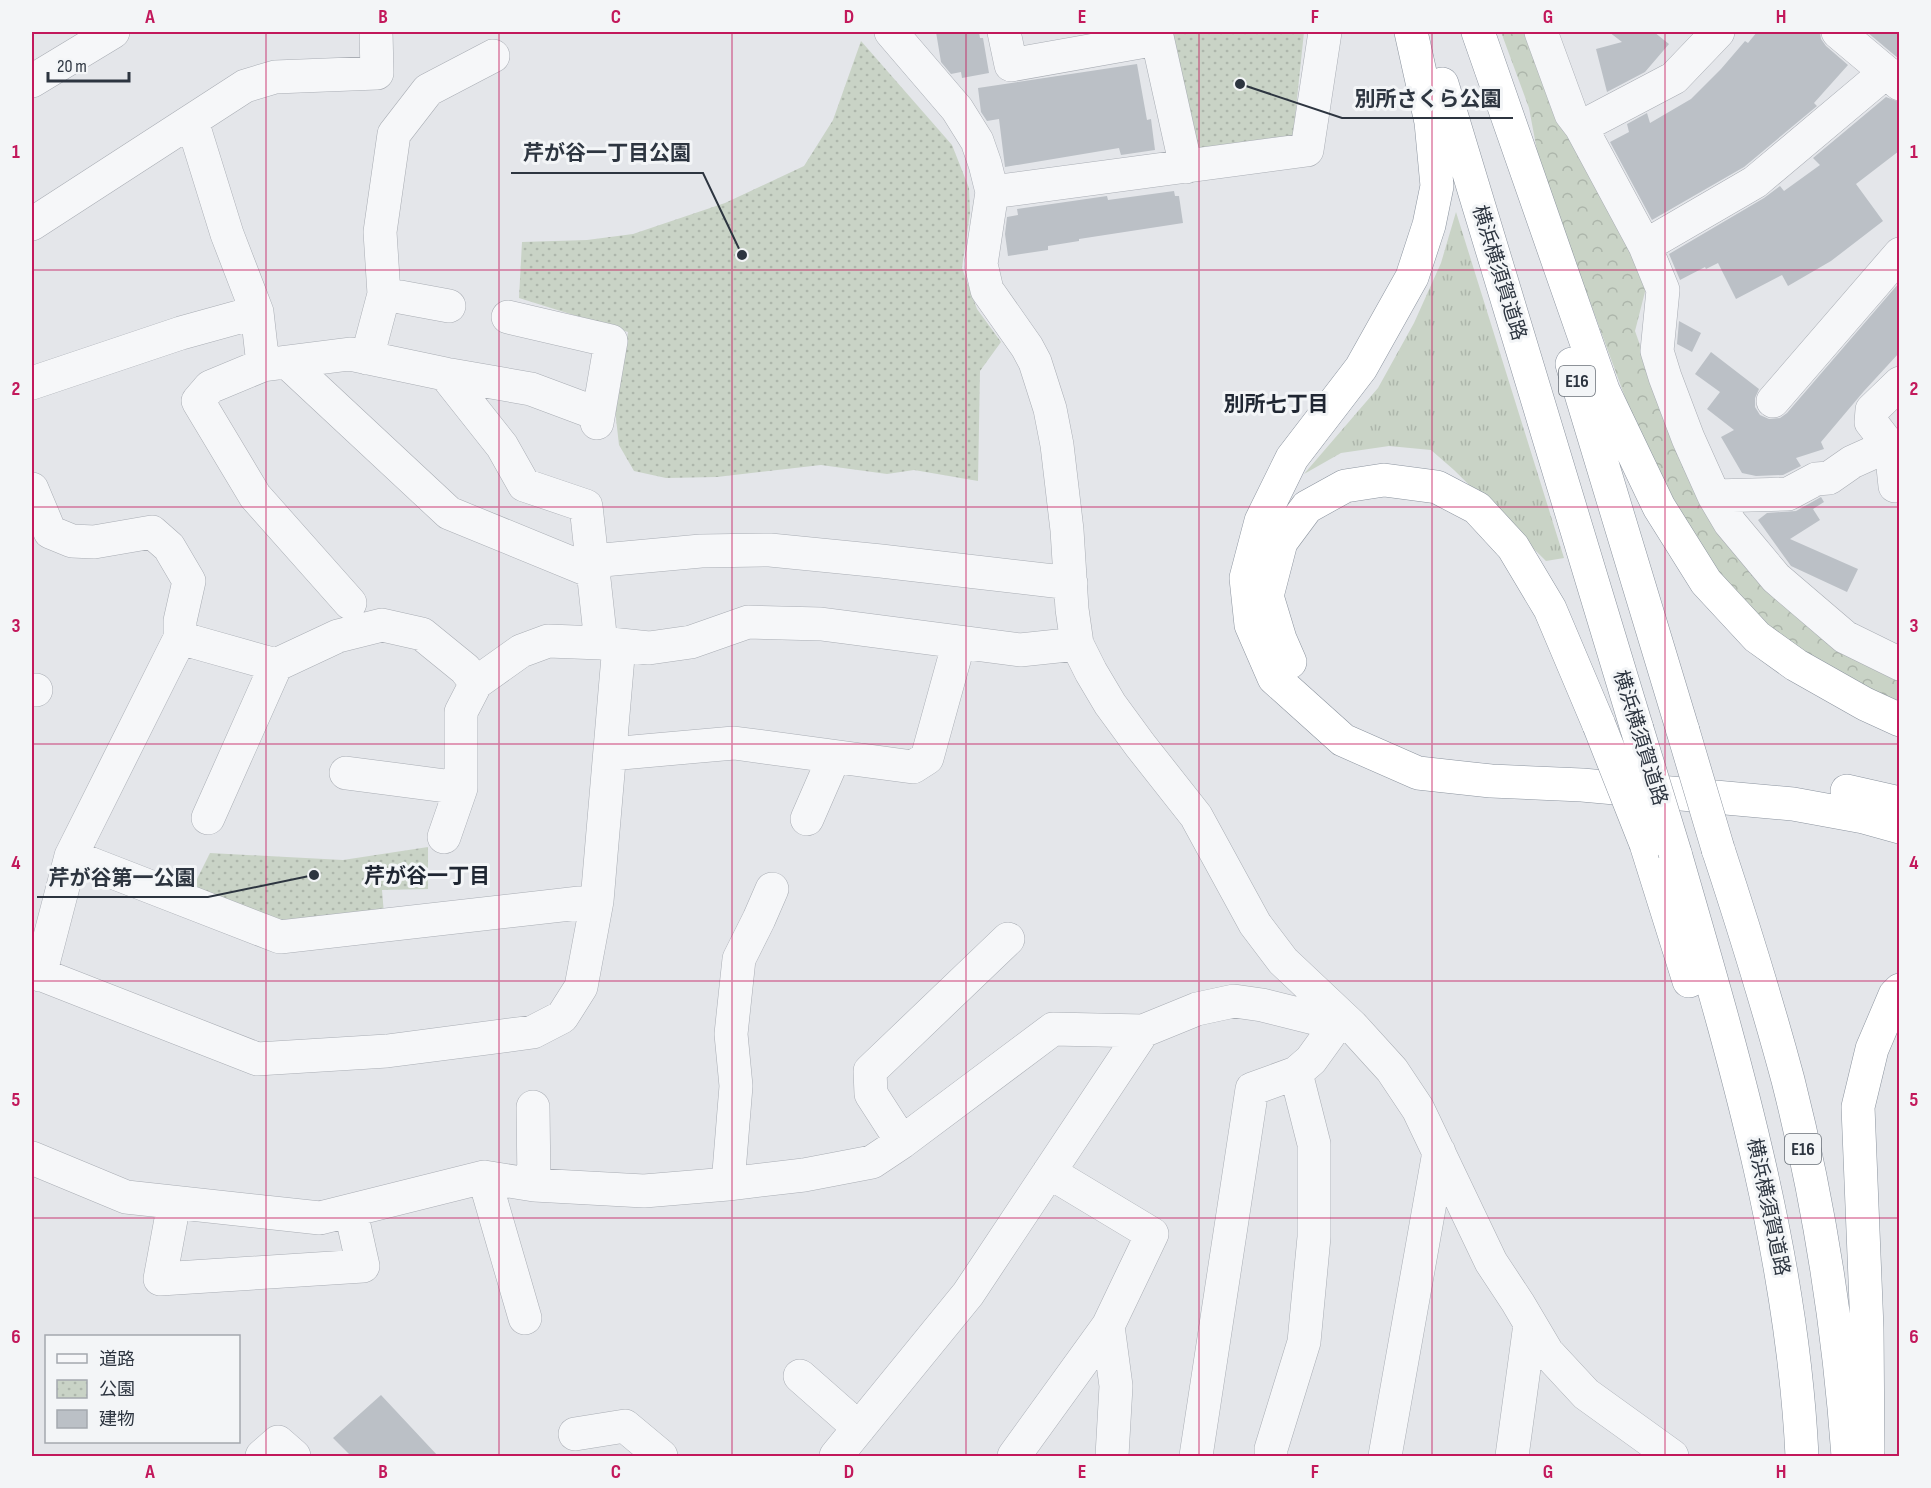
<svg xmlns="http://www.w3.org/2000/svg" width="1931" height="1488" font-family="'Sofia Sans Condensed','Noto Sans JP',sans-serif">
<defs>
<pattern id="grass-tufts" width="24" height="20" patternUnits="userSpaceOnUse" patternTransform="scale(1.5)"><rect width="24" height="20" fill="#c9d3c6"/><path d="M3 7l-1-3M5 7V3M7 7l1-3M15 17l-1-3M17 17v-4M19 17l1-3" fill="none" stroke="#adb6ab"/></pattern>
<pattern id="forest-crowns" width="20" height="18" patternUnits="userSpaceOnUse" patternTransform="scale(1.5)"><rect width="20" height="18" fill="#c9d3c6"/><path d="M2 6a3 3 0 1 1 6 0M12 15a3 3 0 1 1 6 0" fill="none" stroke="#adb6ab"/></pattern>
<pattern id="park-dots" width="8" height="8" patternUnits="userSpaceOnUse" patternTransform="scale(1.5)"><rect width="8" height="8" fill="#c9d3c6"/><path d="M2 2h.1M6 6h.1" fill="none" stroke="#adb6ab" stroke-width="1.8" stroke-linecap="round"/></pattern>
</defs>
<rect width="100%" height="100%" fill="#e4e6ea"/>
<path fill="url(#grass-tufts)" d="M 1456,212 L 1564,558 L 1546,561 L 1454,470 L 1431,450 L 1389,446 L 1341,453 L 1304,474 L 1378,388 L 1414,323 L 1441,263 Z"/>
<path fill="url(#forest-crowns)" d="M 1501,32 L 1529,32 L 1647,284 L 1635,331 L 1665,416 L 1716,516 L 1899,676 L 1899,706 L 1797,653 L 1728,589 L 1694,542 L 1640,438 L 1575,261 L 1538,156 L 1529,108 Z"/>
<path fill="url(#park-dots)" d="M 1169,32 L 1304,32 L 1293,137 L 1197,153 Z
M 861,41 L 952,145 L 969,188 L 970,213 L 962,268 L 977,309 L 1001,342 L 980,371 L 978,481 L 914,470 L 887,474 L 821,465 L 717,477 L 666,478 L 634,471 L 619,445 L 615,410 L 628,332 L 519,298 L 522,242 L 587,240 L 633,234 L 725,203 L 804,166 L 833,120 Z
M 428,847 L 428,889 L 382,890 L 384,914 L 283,926 L 191,891 L 210,853 L 343,860 Z"/>
<path fill="#bbc0c6" d="M 936,32 L 979,32 L 980,38 L 983,38 L 989,73 L 962,78 L 961,72 L 951,74 L 941,62 Z
M 1609,32 L 1654,32 L 1669,44 L 1645,72 L 1607,92 L 1596,49 L 1622,42 Z
M 1757,32 L 1820,32 L 1821,39 L 1826,46 L 1848,65 L 1814,103 L 1817,106 L 1744,167 L 1652,220 L 1610,142 L 1629,132 L 1627,124 L 1647,113 L 1650,123 L 1691,99 L 1721,69 L 1745,41 L 1748,43 Z
M 1867,32 L 1899,32 L 1899,59 Z
M 1137,64 L 1147,120 L 1151,119 L 1155,150 L 1121,155 L 1119,148 L 1005,167 L 999,119 L 987,121 L 981,112 L 978,88 Z
M 1886,97 L 1899,102 L 1899,151 L 1856,184 L 1883,221 L 1831,261 L 1788,286 L 1782,275 L 1736,299 L 1718,263 L 1706,269 L 1705,267 L 1680,280 L 1669,254 L 1764,198 L 1780,186 L 1784,191 L 1820,165 L 1813,158 Z
M 1174,191 L 1175,196 L 1179,196 L 1183,223 L 1079,239 L 1079,241 L 1048,246 L 1048,250 L 1008,256 L 1005,234 L 1007,217 L 1018,215 L 1017,209 L 1107,196 L 1108,200 Z
M 1899,283 L 1899,353 L 1864,391 L 1821,442 L 1824,449 L 1796,458 L 1801,466 L 1783,475 L 1756,476 L 1742,473 L 1721,437 L 1734,430 L 1707,409 L 1720,392 L 1695,374 L 1711,352 L 1759,389 L 1755,398 L 1755,407 L 1760,415 L 1769,419 L 1780,418 L 1787,413 Z
M 1679,321 L 1701,333 L 1692,352 L 1677,344 Z
M 1821,497 L 1824,502 L 1813,509 L 1820,520 L 1790,539 L 1858,569 L 1847,592 L 1791,566 L 1758,520 L 1767,513 L 1796,511 Z
M 381,1395 L 438,1456 L 351,1456 L 333,1438 Z"/>
<g fill="none" stroke-linecap="round" stroke-linejoin="round">
<g stroke="#a9adb4" stroke-width="34">
<path id="minor" d="M 891,32 L 957,109 L 977,141 L 985,164 L 992,192 L 981,264 L 987,290 L 1027,347 L 1035,362 L 1050,409 L 1057,445 L 1067,530 L 1072,609 L 1077,644 L 1091,672 L 1110,704 L 1140,745 L 1196,816 L 1255,924 L 1283,961 L 1352,1026 L 1392,1070 L 1418,1109 L 1491,1262 L 1518,1303 L 1547,1352 L 1586,1394 L 1672,1456
M 1004,32 L 1011,65 L 1157,39
M 1156,32 L 1186,167
M 1541,32 L 1571,114 L 1581,127
M 1718,32 L 1674,78 L 1581,127 L 1645,246 L 1663,290 L 1657,351 L 1665,377 L 1688,438 L 1714,496 L 1730,523 L 1776,578 L 1845,637 L 1900,664
M 1838,32 L 1900,84
M 32,81 L 113,32
M 192,121 L 227,234 L 257,312 L 263,365
M 992,192 L 1307,150 L 1325,32
M 32,224 L 245,86 L 275,77 L 377,73 L 376,32
M 1645,246 L 1755,182 L 1886,72
M 384,294 L 449,306
M 508,317 L 611,341 L 597,423
M 367,358 L 384,294 L 380,232 L 394,134 L 428,90 L 493,56
M 287,362 L 449,513 L 593,572
M 445,374 L 531,389 L 598,414
M 32,383 L 181,333 L 257,312
M 1773,401 L 1900,254
M 1895,486 L 1891,448 L 1871,422 L 1872,410 L 1900,383
M 32,489 L 50,532 L 72,541 L 94,542 L 152,532 L 169,547 L 189,581 L 180,621 L 180,638
M 1714,496 L 1788,494 L 1816,479 L 1829,478 L 1852,462 L 1872,453 L 1887,443
M 592,561 L 701,551 L 770,550 L 881,561 L 1071,583
M 350,603 L 255,496 L 198,401 L 210,387 L 263,365 L 350,354 L 445,374 L 502,446 L 524,485 L 586,506 L 601,643
M 32,690 L 36,690
M 610,754 L 734,743 L 913,767 L 927,758 L 959,642
M 346,773 L 461,788
M 208,818 L 276,665 L 338,636 L 382,625 L 422,634 L 465,669 L 476,683
M 807,819 L 834,757
M 444,837 L 461,788 L 461,712 L 476,683 L 521,651 L 548,641 L 601,643 L 649,648 L 691,642 L 748,622 L 821,624 L 1020,650 L 1077,644
M 71,856 L 280,937 L 597,901
M 32,971 L 257,1059 L 387,1051 L 533,1032 L 562,1017 L 581,987 L 597,901 L 619,645
M 40,975 L 71,856 L 180,638 L 276,665
M 533,1107 L 534,1185
M 902,1142 L 871,1094 L 870,1071 L 1008,939
M 32,1158 L 126,1197 L 320,1218 L 484,1177 L 534,1185 L 644,1191 L 728,1184 L 804,1175 L 872,1162 L 902,1142 L 1053,1029 L 1143,1031 L 1197,1009 L 1234,1001 L 1262,1005 L 1314,1018 L 1342,1017
M 484,1177 L 525,1318
M 728,1184 L 736,1086 L 731,1034 L 739,959 L 759,919 L 772,889
M 174,1203 L 160,1279 L 363,1266 L 351,1212
M 1108,1326 L 1116,1386 L 1112,1456
M 800,1376 L 859,1428
M 575,1434 L 625,1426 L 661,1456
M 262,1456 L 278,1442 L 294,1456
M 836,1456 L 968,1294 L 1143,1031
M 1014,1456 L 1108,1326 L 1152,1234 L 1049,1172
M 1196,1456 L 1252,1089 L 1296,1073 L 1311,1060 L 1342,1017
M 1271,1456 L 1271,1449 L 1304,1342 L 1314,1237 L 1314,1144 L 1296,1073
M 1385,1456 L 1439,1152
M 1512,1456 L 1530,1324"/>
</g>
<g stroke="#8c949f" stroke-width="34">
<path id="highway" d="M 1411,32 L 1431,122 L 1437,186 L 1429,225 L 1412,277 L 1361,368 L 1292,458 L 1261,521 L 1246,578 L 1251,625 L 1274,678 L 1343,740 L 1418,773 L 1491,781 L 1582,785 L 1793,804 L 1864,817 L 1900,827
M 1478,32 L 1603,390 L 1659,507 L 1706,582 L 1757,637 L 1796,665 L 1865,704 L 1900,720
M 1442,84 L 1637,729
M 1572,364 L 1683,731
M 1290,662 L 1280,639 L 1267,596 L 1281,542 L 1307,507 L 1345,486 L 1384,480 L 1437,487 L 1477,508 L 1513,547 L 1550,609 L 1599,725
M 1847,791 L 1900,803
M 1646,844 L 1689,981
M 1718,849 C 1743,925 1767,1002 1788,1080 C 1819,1202 1839,1331 1848,1456
M 1675,853 C 1732,1051 1792,1249 1802,1456
M 1868,1451 L 1867,1329 L 1858,1107 L 1872,1049 L 1895,995 L 1900,990"/>
</g>
<use href="#minor" stroke="#f6f7f9" stroke-width="33"/>
<use href="#highway" stroke="#fff" stroke-width="33"/>
<g stroke="#8c949f" stroke-width="34" stroke-linecap="butt">
<path id="highway-bridge" d="M 1599,725 L 1646,844
M 1637,729 L 1675,853
M 1683,731 L 1718,849"/>
</g>
<use href="#highway-bridge" stroke="#fff" stroke-width="33"/>
</g>
<path fill="none" stroke="#c2185b" stroke-width="1.5" stroke-opacity="0.55" d="M 266,32 L 266,1456M 499,32 L 499,1456M 732,32 L 732,1456M 966,32 L 966,1456M 1199,32 L 1199,1456M 1432,32 L 1432,1456M 1665,32 L 1665,1456M 32,270 L 1900,270M 32,507 L 1900,507M 32,744 L 1900,744M 32,981 L 1900,981M 32,1218 L 1900,1218"/>
<g text-anchor="middle" dominant-baseline="central" stroke-width="6" stroke-linejoin="round" paint-order="stroke">
<g fill="#f3f5f7" stroke="#686f77" stroke-width="1.5">
<rect x="1559" y="366" width="36" height="30" rx="4.5"/>
<rect x="1785" y="1134" width="36" height="30" rx="4.5"/>
</g>
<g font-size="18" font-weight="bold" fill="#2d3540">
<text x="1577" y="381">E16</text>
<text x="1803" y="1149">E16</text>
</g>
<g font-size="20" fill="#2d3540" stroke="#f3f5f7">
<text transform="translate(1499 273) rotate(73)">横浜横須賀道路</text>
<text transform="translate(1640 738) rotate(73)">横浜横須賀道路</text>
<text transform="translate(1768 1207) rotate(78)">横浜横須賀道路</text>
</g>
<g font-size="21" font-weight="bold" fill="#1f2632" stroke="#f3f5f7">
<text x="1276" y="404">別所七丁目</text>
<text x="427" y="876">芹が谷一丁目</text>
</g>
</g>
<path fill="none" stroke="#2d3540" stroke-width="2" d="M1240 84L1342 118H1513M742 255L703 173H511M314 875L208 897H37"/>
<g fill="#2d3540" stroke="#f3f5f7" stroke-width="2">
<circle cx="1240" cy="84" r="6"/>
<circle cx="742" cy="255" r="6"/>
<circle cx="314" cy="875" r="6"/>
</g>
<g font-size="21" text-anchor="middle" font-weight="bold" fill="#2d3540" stroke="#f3f5f7" stroke-width="6" stroke-linejoin="round" paint-order="stroke">
<text x="1428" y="106">別所さくら公園</text>
<text x="607" y="160">芹が谷一丁目公園</text>
<text x="122" y="885">芹が谷第一公園</text>
</g>
<rect width="1931" height="1488" fill="none" stroke="#f3f5f7" stroke-width="66"/>
<rect x="45" y="1335" width="195" height="108" fill="#f3f5f7" stroke="#a4a8ae" stroke-width="1.5"/>
<rect x="57" y="1354" width="30" height="9" fill="#f6f7f9" stroke="#a4a8ae" stroke-width="1.5"/>
<text x="99" y="1365" font-size="18" fill="#2d3540">道路</text>
<rect x="57" y="1380" width="30" height="18" fill="url(#park-dots)" stroke="#a4a8ae" stroke-width="1.5"/>
<text x="99" y="1395" font-size="18" fill="#2d3540">公園</text>
<rect x="57" y="1410" width="30" height="18" fill="#bbc0c6" stroke="#a4a8ae" stroke-width="1.5"/>
<text x="99" y="1425" font-size="18" fill="#2d3540">建物</text>
<path d="M48 72v9h81v-9" fill="none" stroke="#2d3540" stroke-width="3"/>
<text x="57" y="72" font-size="18" fill="#2d3540" stroke="#f3f5f7" stroke-width="4.5" paint-order="stroke">20 m</text>
<rect x="33" y="33" width="1865" height="1422" fill="none" stroke="#c2185b" stroke-width="2"/>
<g font-size="20" text-anchor="middle" font-weight="bold" fill="#c2185b">
<text x="150" y="23">A</text>
<text x="383" y="23">B</text>
<text x="616" y="23">C</text>
<text x="849" y="23">D</text>
<text x="1082" y="23">E</text>
<text x="1315" y="23">F</text>
<text x="1548" y="23">G</text>
<text x="1781" y="23">H</text>
<text x="16" y="158">1</text>
<text x="1914" y="158">1</text>
<text x="16" y="395">2</text>
<text x="1914" y="395">2</text>
<text x="16" y="632">3</text>
<text x="1914" y="632">3</text>
<text x="16" y="869">4</text>
<text x="1914" y="869">4</text>
<text x="16" y="1106">5</text>
<text x="1914" y="1106">5</text>
<text x="16" y="1343">6</text>
<text x="1914" y="1343">6</text>
<text x="150" y="1478">A</text>
<text x="383" y="1478">B</text>
<text x="616" y="1478">C</text>
<text x="849" y="1478">D</text>
<text x="1082" y="1478">E</text>
<text x="1315" y="1478">F</text>
<text x="1548" y="1478">G</text>
<text x="1781" y="1478">H</text>
</g>
</svg>
